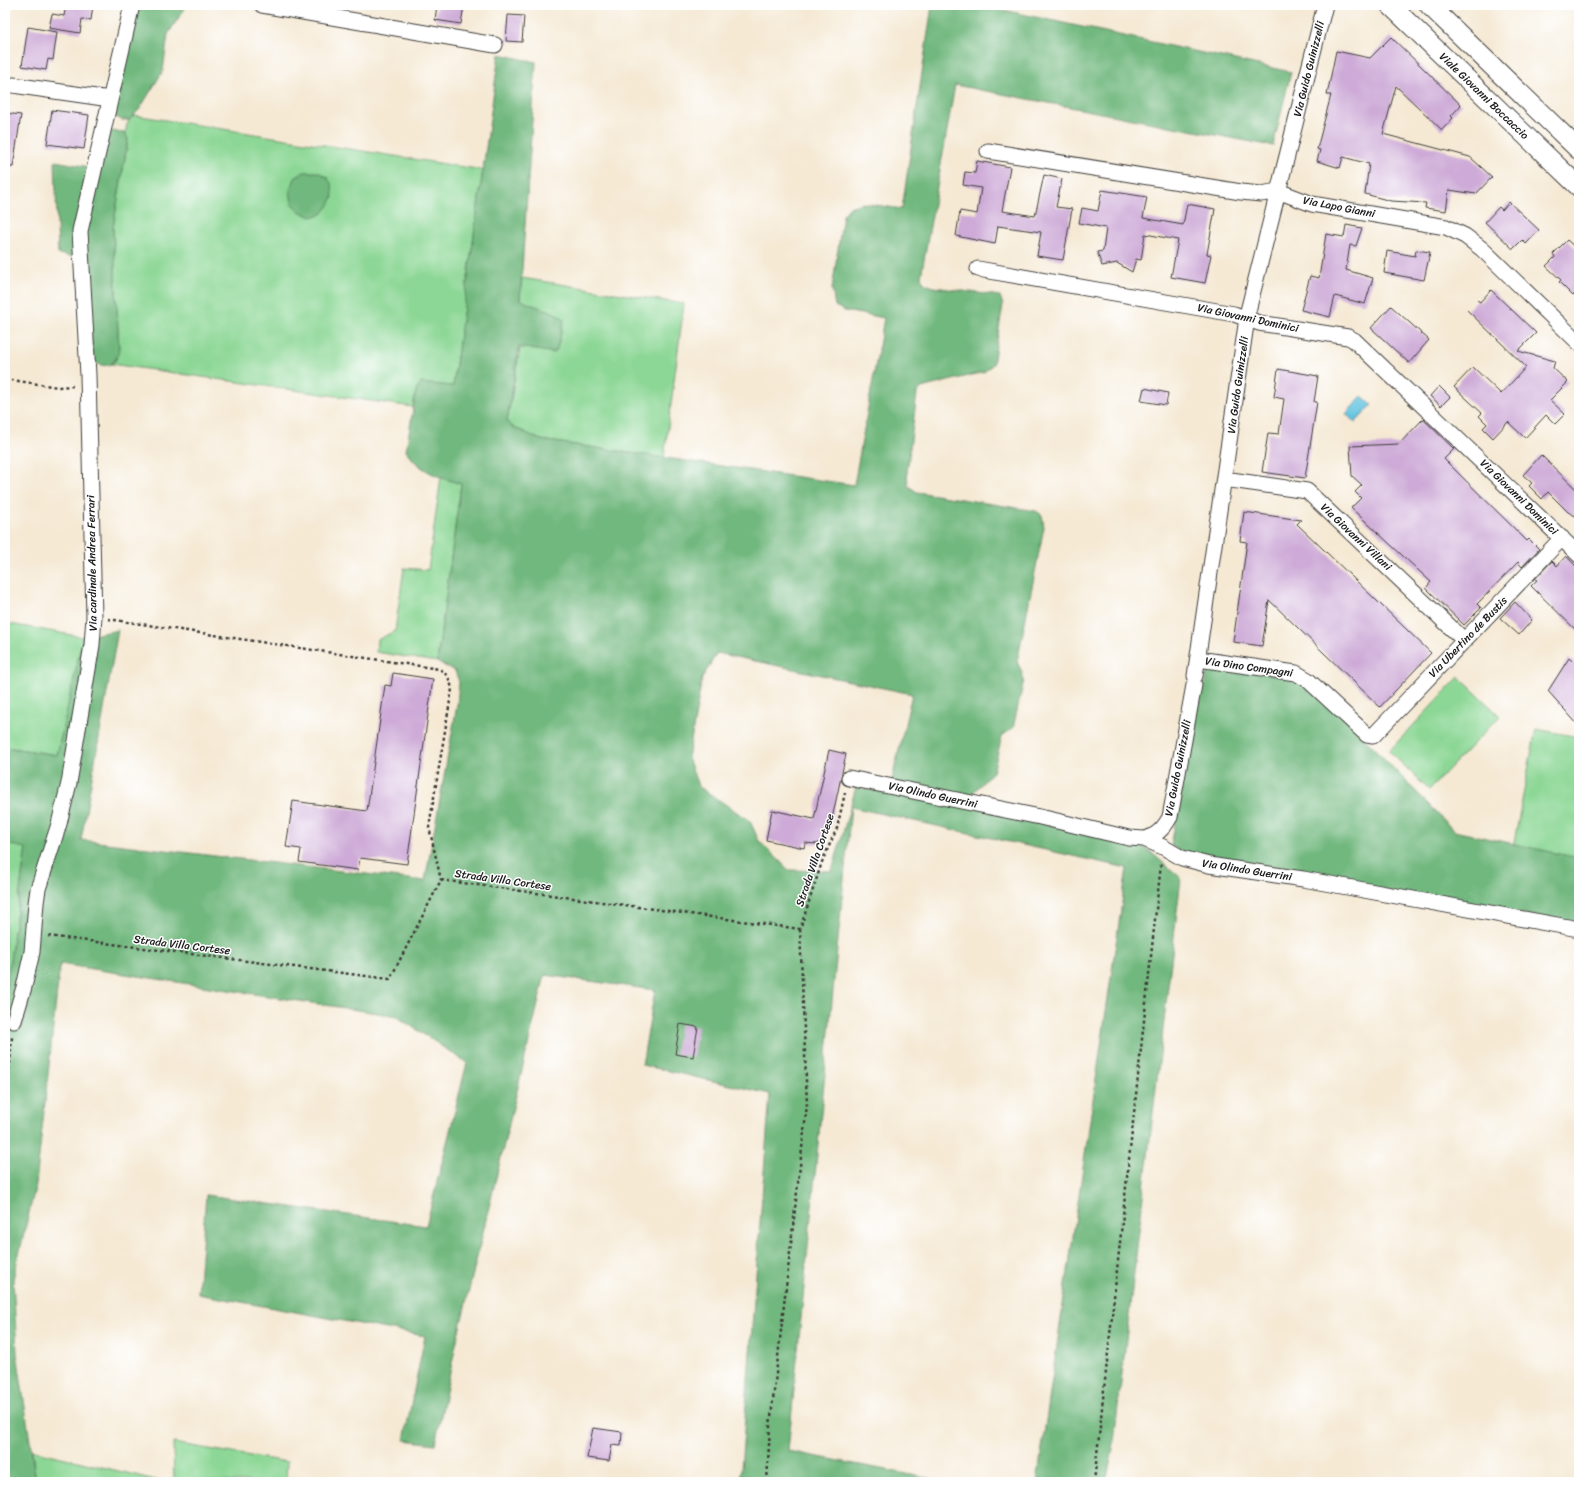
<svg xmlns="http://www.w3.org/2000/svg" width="1584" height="1487" font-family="Sriracha,sans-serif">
<rect width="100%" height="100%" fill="#fff"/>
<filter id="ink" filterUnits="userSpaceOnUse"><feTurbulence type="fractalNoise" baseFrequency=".025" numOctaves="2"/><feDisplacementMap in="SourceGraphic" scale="8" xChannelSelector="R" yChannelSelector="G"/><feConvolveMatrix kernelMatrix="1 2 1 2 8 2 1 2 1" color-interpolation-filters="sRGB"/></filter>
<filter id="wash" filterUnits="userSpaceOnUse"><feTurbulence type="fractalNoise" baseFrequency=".012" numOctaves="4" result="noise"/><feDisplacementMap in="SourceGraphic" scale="16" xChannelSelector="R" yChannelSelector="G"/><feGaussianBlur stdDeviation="0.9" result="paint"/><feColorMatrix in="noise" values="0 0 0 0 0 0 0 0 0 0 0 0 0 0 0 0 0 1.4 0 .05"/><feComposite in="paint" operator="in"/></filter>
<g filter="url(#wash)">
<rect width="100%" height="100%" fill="#f5e9d4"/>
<path fill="#8cd795" stroke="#547a58" d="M 134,115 L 483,170 L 453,386 L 416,391 L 413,407 L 111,364 L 116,360 L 119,351 L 113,228 L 128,140 C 123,129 127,122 134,115 Z
M 522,278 L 684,304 L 664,458 L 541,440 L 511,426 L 507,422 L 528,304 L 520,300 Z
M 441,477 L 461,484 L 437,662 L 376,652 L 377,640 L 395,631 L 404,568 L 428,570 Z
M 5,623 L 83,637 L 57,755 L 5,747 Z
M 1459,677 L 1500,716 L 1429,790 L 1389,751 Z
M 1536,729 L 1579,737 L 1579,860 L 1513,847 Z
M 5,844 L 26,847 L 5,996 Z
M 173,1443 L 287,1462 L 286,1482 L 174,1482 Z
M 32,1450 L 164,1482 L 36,1482 Z"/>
<path fill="#71b87e" stroke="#466a4d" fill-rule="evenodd" d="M 138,5 L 187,5 L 168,34 L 163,71 L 139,110 L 129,120 L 122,120 L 112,115 Z
M 932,5 L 980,5 L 1291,72 L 1273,146 L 955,85 L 921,277 L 925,284 L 934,287 L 1000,296 L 1003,305 L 993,364 L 984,372 L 921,388 L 917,393 L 907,472 L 908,486 L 917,492 L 1036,511 L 1042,515 L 1044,527 L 1017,662 L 1021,670 L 1024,680 L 1013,728 L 1002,736 L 993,772 L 962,804 L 1146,848 L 1181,878 L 1113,1449 L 1106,1482 L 1037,1482 L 1127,868 L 851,807 L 788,1451 L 948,1482 L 740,1482 L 770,1094 L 642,1065 L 655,990 L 545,975 L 456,1344 L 435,1444 L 404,1440 L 425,1336 L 198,1294 L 205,1208 L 206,1195 L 426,1226 L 467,1063 L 396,1016 L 60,964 L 36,1184 L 13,1279 L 17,1353 L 36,1482 L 5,1482 L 5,996 L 26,848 L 5,844 L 5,747 L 57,755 L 83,637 L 118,630 L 81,840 L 425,881 L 457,705 L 459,682 L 455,671 L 437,662 L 461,484 C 437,476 422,473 406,451 L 416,391 L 421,383 L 453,386 L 499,54 L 536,62 L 520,299 C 533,308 554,308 564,320 L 557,349 L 554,353 L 519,347 L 507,421 L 511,426 L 541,440 L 854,485 L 884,318 L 845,311 L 835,306 L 832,289 L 843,215 L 850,207 L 862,203 L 902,209 ZM 717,653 L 912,694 L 889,793 L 856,787 L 832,871 L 789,870 L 759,841 L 750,821 L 698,786 L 688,758 L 702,678 Z
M 112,131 L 125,133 L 128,139 L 113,228 L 119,351 C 115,365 106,370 93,361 L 86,259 L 58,254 L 55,161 L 100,169 L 108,133 Z
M 304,172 L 318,172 L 327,177 L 332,185 L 333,197 L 329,205 L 322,214 L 311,217 L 299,211 L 292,204 L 290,190 L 295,178 Z
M 1217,666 L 1294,678 L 1317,689 L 1454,831 L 1579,858 L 1579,925 L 1196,858 L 1171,846 L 1200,687 L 1204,686 L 1208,671 Z"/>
<path fill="#61c3df" stroke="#3e707e" d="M 1362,396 L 1372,405 L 1355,423 L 1346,414 Z"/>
<g id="blocks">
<path fill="#cdaad7" d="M 66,5 L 93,5 L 91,20 L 82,19 L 80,33 L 49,28 L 52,14 L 64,16 Z
M 437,5 L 464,5 L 461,24 L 435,20 Z
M 508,15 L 524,16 L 522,42 L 506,41 Z
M 28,27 L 57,32 L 53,60 L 48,59 L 46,70 L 22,66 Z
M 1391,37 L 1461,105 L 1451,116 L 1453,118 L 1442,130 L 1396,86 L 1383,134 L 1470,157 L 1492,177 L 1476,194 L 1449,190 L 1446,211 L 1425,208 L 1426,203 L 1391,201 L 1365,194 L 1369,164 L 1343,157 L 1340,168 L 1317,161 L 1320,150 L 1317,149 L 1331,95 L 1327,95 L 1336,51 L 1370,58 Z
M 52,110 L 89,115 L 84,149 L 47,144 Z
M 5,113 L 21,115 L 13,167 L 5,167 Z
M 977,161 L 1010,167 L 1002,211 L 1035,216 L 1044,175 L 1062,179 L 1056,207 L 1072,209 L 1063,260 L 1037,256 L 1041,232 L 998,226 L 995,244 L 956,236 L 960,211 L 977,214 L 981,188 L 963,185 L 965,172 L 975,173 Z
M 1102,190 L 1147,197 L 1143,218 L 1183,225 L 1187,204 L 1215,209 L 1207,254 L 1211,255 L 1205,283 L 1171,277 L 1178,240 L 1145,234 L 1141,260 L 1136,259 L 1132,272 L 1117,263 L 1102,266 L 1097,252 L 1103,251 L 1106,228 L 1079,223 L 1082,208 L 1098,211 Z
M 1509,202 L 1539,230 L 1526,244 L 1522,240 L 1513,249 L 1485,222 L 1499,207 L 1502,210 Z
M 1346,225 L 1362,228 L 1356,246 L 1350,245 L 1346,270 L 1373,278 L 1365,304 L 1335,296 L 1330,317 L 1301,310 L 1310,276 L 1319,278 L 1326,234 L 1344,237 Z
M 1567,240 L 1579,251 L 1579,289 L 1573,296 L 1559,282 L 1561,280 L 1546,266 L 1555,257 L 1553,254 Z
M 1416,250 L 1430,252 L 1424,280 L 1384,273 L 1387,251 L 1415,256 Z
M 1491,290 L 1536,333 L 1518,351 L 1555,361 L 1553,368 L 1568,382 L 1550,400 L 1565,414 L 1555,424 L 1546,415 L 1525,438 L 1508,422 L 1493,438 L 1483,428 L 1487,424 L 1479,416 L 1482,413 L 1454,387 L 1473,367 L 1501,394 L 1526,367 L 1467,310 L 1477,300 L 1480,302 Z
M 1391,306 L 1429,340 L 1409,363 L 1371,328 Z
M 1278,369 L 1318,376 L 1314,402 L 1317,402 L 1305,478 L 1262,472 L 1268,433 L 1279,434 L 1284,399 L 1274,397 Z
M 1439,386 L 1450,397 L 1441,406 L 1430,396 Z
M 1144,388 L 1168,393 L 1166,405 L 1141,401 Z
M 1423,419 L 1454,449 L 1444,459 L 1527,541 L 1529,539 L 1539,549 L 1522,567 L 1518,562 L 1477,604 L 1481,608 L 1464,625 L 1426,588 L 1431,582 L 1351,508 L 1361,498 L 1355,492 L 1362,485 L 1352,476 L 1350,446 L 1399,444 Z
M 1541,455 L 1579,492 L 1579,518 L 1568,512 L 1548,492 L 1542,499 L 1529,486 L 1532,483 L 1523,475 Z
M 1244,512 L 1301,520 L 1297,524 L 1431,653 L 1380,707 L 1269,600 L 1262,646 L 1233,642 L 1247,542 L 1240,541 Z
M 1566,556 L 1579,569 L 1579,633 L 1531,586 L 1537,580 L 1535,579 L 1552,561 L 1557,566 Z
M 1515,602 L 1532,620 L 1519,635 L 1500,618 Z
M 1569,658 L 1579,668 L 1579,726 L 1548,691 Z
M 393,673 L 433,679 L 407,864 L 360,858 L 358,870 L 299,862 L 301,849 L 286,847 L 293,801 L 367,811 L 385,685 L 391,686 Z
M 829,750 L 846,754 L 830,828 L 827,828 L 823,840 L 817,844 L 805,843 L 804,848 L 766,840 L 772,810 L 814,819 Z
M 680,1024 L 698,1027 L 693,1057 L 675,1054 Z
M 593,1428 L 622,1432 L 621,1446 L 612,1445 L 609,1461 L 587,1458 Z"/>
</g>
</g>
<g filter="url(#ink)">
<use href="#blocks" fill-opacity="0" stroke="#3d3b38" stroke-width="1"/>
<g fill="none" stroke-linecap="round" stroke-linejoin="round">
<g stroke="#3d3b38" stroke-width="17">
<path id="minor" d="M 262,5 L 495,45
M 13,85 L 110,99
M 988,151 L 1241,192 L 1261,194 L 1278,191 L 1312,204 L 1446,227 L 1465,236 L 1482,249 L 1579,343
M 978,269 L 1234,314 L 1259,323 L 1348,337 L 1354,340 L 1579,555
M 1224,479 L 1307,491 L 1465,641
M 1198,659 L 1296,673 L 1308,680 L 1367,735 L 1373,736 L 1562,538
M 1195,676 L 1248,311 L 1325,5
M 849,778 L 1040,817 L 1129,838 L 1144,839 L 1163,847 L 1182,858 L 1209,865 L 1303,879 L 1579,929
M 1144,839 C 1157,836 1164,828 1170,817 L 1194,685
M 14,1021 L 24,987 L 32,952 L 36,903 L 38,889 L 59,824 L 69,783 L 92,645 L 94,617 L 88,375 L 80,231 L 132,5"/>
</g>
<g stroke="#3d3b38" stroke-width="21">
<path id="tertiary" d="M 1390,5 L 1579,187
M 1429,5 L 1579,150"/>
</g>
<path stroke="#3d3b38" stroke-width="2.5" stroke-dasharray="3 3" stroke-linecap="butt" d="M 5,379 L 58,387 L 73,386
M 108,619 L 439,669 C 448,674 450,680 452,689 L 429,827 L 441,880
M 48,936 L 390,979 L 441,880 L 800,929 L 822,862 L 837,828 L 845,793
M 5,1124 L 12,1037
M 767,1482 L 770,1426 L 807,1105 L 800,929
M 1094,1482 L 1161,864"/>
<use href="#minor" stroke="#fff" stroke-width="15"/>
<use href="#tertiary" stroke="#fff" stroke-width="19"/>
</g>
</g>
<g text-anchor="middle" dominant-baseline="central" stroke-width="3" stroke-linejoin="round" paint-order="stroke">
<g font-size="11" fill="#1c1c1c" stroke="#fff">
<text transform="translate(1309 69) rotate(-76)">Via Guido Guinizzelli</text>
<text transform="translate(1484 96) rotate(44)">Viale Giovanni Boccaccio</text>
<text transform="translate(1339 207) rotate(11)">Via Lapo Gianni</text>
<text transform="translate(1248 318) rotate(12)">Via Giovanni Dominici</text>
<text transform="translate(1238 385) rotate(-82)">Via Guido Guinizzelli</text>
<text transform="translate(1519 497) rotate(44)">Via Giovanni Dominici</text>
<text transform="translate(1356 537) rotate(43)">Via Giovanni Villani</text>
<text transform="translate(92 563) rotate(-91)">Via cardinale Andrea Ferrari</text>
<text transform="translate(1468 637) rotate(-46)">Via Ubertino de Bustis</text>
<text transform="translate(1249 667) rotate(8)">Via Dino Compagni</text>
<text transform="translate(1178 768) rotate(-79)">Via Guido Guinizzelli</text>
<text transform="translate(933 795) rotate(12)">Via Olindo Guerrini</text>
<text transform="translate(815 860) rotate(-71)">Strada Villa Cortese</text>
<text transform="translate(1247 870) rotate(9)">Via Olindo Guerrini</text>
<text transform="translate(503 880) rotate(8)">Strada Villa Cortese</text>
<text transform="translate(182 945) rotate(7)">Strada Villa Cortese</text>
</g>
</g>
<rect width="1584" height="1487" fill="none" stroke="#fff" stroke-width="20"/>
</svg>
